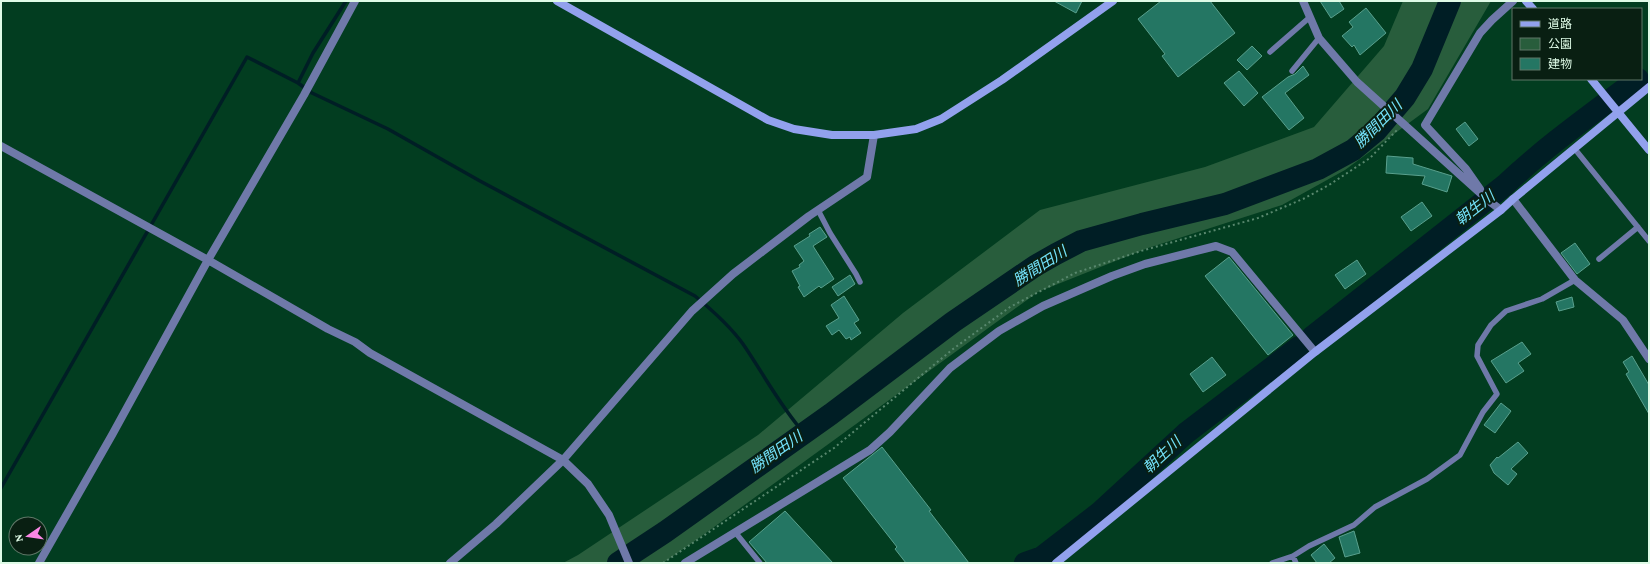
<svg xmlns="http://www.w3.org/2000/svg" width="1650" height="564" font-family="'Crimson Pro','Noto Sans JP',serif">
<rect width="100%" height="100%" fill="#023d20"/>
<path fill="#285d3c" d="M 1403,1 L 1491,1 L 1428,109 L 1345,170 L 1282,205 L 1148,248 L 1038,292 L 692,543 L 663,563 L 563,563 L 578,555 L 758,435 L 903,313 L 1040,210 L 1205,167 L 1314,127 L 1384,46 Z"/>
<g fill="none" stroke-linecap="round" stroke-linejoin="round">
<path stroke="#001e25" stroke-width="3.5" d="M 298,83 L 313,53 L 346,1
M 1,488 L 247,57 L 298,83 L 312,93 L 388,129 L 480,181 L 695,296 C 712,310 730,326 743,344 C 763,373 780,406 804,433
M 1034,563 L 1042,557"/>
<path stroke="#001e25" stroke-width="22" d="M 1312,337 L 1505,185 C 1546,146 1593,113 1638,79
M 618,563 L 665,532 L 831,414 L 953,322 L 1035,266 L 1056,254 L 1081,241 L 1142,224 L 1225,204 L 1318,169 L 1353,150 L 1376,131 L 1405,97 L 1422,69 L 1450,1
M 1025,563 L 1042,557 L 1099,513 L 1186,433 L 1299,347"/>
</g>
<path fill="#247663" stroke="#59a08d" d="M 1054,1 L 1082,1 L 1076,13 Z
M 1161,1 L 1210,1 L 1235,33 L 1178,77 L 1162,56 L 1165,54 L 1138,19 Z
M 1320,1 L 1339,1 L 1344,9 L 1331,18 Z
M 1366,8 L 1386,33 L 1360,55 L 1354,45 L 1352,47 L 1342,36 L 1353,27 L 1349,22 Z
M 1252,46 L 1262,56 L 1247,70 L 1237,60 Z
M 1303,66 L 1309,75 L 1285,93 L 1304,118 L 1289,130 L 1262,97 L 1288,77 L 1295,74 Z
M 1239,71 L 1258,93 L 1244,106 L 1224,83 Z
M 1465,122 L 1478,139 L 1469,146 L 1456,129 Z
M 1387,156 L 1413,158 L 1413,164 L 1452,176 L 1447,192 L 1422,184 L 1425,176 L 1386,173 Z
M 1422,202 L 1432,216 L 1411,231 L 1401,217 Z
M 820,227 L 827,237 L 813,246 L 834,279 L 821,288 L 819,286 L 804,297 L 798,287 L 800,286 L 792,271 L 800,267 L 799,265 L 804,261 L 794,246 L 810,236 L 809,234 Z
M 1575,243 L 1590,264 L 1577,274 L 1561,253 Z
M 1229,257 L 1293,335 L 1268,355 L 1205,276 Z
M 1357,260 L 1366,274 L 1345,289 L 1335,275 Z
M 850,275 L 855,284 L 838,296 L 832,287 Z
M 844,296 L 859,320 L 854,323 L 861,333 L 851,340 L 850,337 L 846,339 L 839,330 L 832,335 L 826,326 L 839,318 L 831,305 Z
M 1572,297 L 1574,307 L 1559,311 L 1556,302 Z
M 1522,342 L 1531,354 L 1518,363 L 1524,371 L 1506,383 L 1491,361 Z
M 1632,356 L 1649,385 L 1649,414 L 1626,374 L 1629,372 L 1623,362 Z
M 1212,357 L 1226,375 L 1203,392 L 1190,374 Z
M 1501,403 L 1511,411 L 1495,433 L 1484,425 Z
M 1518,442 L 1528,453 L 1511,469 L 1517,474 L 1508,485 L 1494,473 L 1490,465 L 1497,457 L 1498,458 Z
M 882,447 L 931,510 L 929,511 L 969,563 L 906,563 L 895,549 L 897,547 L 843,478 Z
M 785,511 L 833,563 L 767,563 L 749,542 Z
M 1354,531 L 1360,553 L 1345,557 L 1339,537 Z
M 1324,544 L 1335,558 L 1329,563 L 1317,563 L 1311,555 Z"/>
<g fill="none" stroke-linecap="round" stroke-linejoin="round">
<path stroke="#59886e" stroke-width="2" stroke-dasharray="2 3" stroke-linecap="butt" d="M 663,563 L 834,448 L 953,349 L 1010,307 L 1075,273 L 1141,251 L 1258,218 L 1303,199 L 1329,185 L 1370,158 L 1397,130"/>
<path stroke="#6f79a9" stroke-width="5.5" d="M 1270,52 L 1310,17
M 1292,71 L 1319,38
M 1574,148 L 1649,241
M 818,210 L 830,233 L 856,274 L 860,282
M 1599,259 L 1638,227
M 735,532 L 760,563
M 1293,556 L 1296,563
M 1272,563 L 1293,556 L 1309,546 L 1354,525 L 1375,507 L 1427,479 L 1460,455 L 1483,412 L 1497,394 L 1477,356 L 1478,345 L 1491,325 L 1506,311 L 1542,299 L 1575,280"/>
<path stroke="#6f79a9" stroke-width="8" d="M 1303,1 L 1319,38 L 1357,82 L 1489,201 L 1501,210
M 1,146 L 208,260 L 328,329 L 355,342 L 370,353 L 563,460 L 588,484 L 609,515 L 629,563
M 1480,189 L 1466,169 L 1425,125 L 1480,33 L 1492,20 L 1513,1
M 1513,199 L 1575,280 L 1623,320 L 1649,359
M 39,563 L 112,435 L 208,260 L 304,95 L 355,1
M 450,563 L 496,524 L 563,460 L 692,311 L 733,274 L 809,216 L 867,177 L 874,135
M 685,563 L 870,450 L 890,432 L 950,368 L 999,331 L 1043,306 L 1112,276 L 1145,264 L 1216,246 L 1232,252 L 1315,352"/>
<path stroke="#92a1ed" stroke-width="8" d="M 557,1 L 768,120 L 794,129 L 832,135 L 874,135 L 916,129 L 941,119 L 1002,80 L 1113,1
M 1526,1 L 1533,9
M 1591,79 L 1649,150
M 1056,563 L 1315,352 L 1501,210 L 1513,199 L 1649,87"/>
</g>
<g text-anchor="middle" dominant-baseline="central" stroke-width="4" stroke-linejoin="round" paint-order="stroke">
<g font-size="15" font-style="italic" fill="#74e3fc" stroke="#091f12">
<text transform="translate(1378 124) rotate(-45)">勝間田川</text>
<text transform="translate(1475 208) rotate(-38)">朝生川</text>
<text transform="translate(1040 266) rotate(-32)">勝間田川</text>
<text transform="translate(776 452) rotate(-35)">勝間田川</text>
<text transform="translate(1162 455) rotate(-43)">朝生川</text>
</g>
</g>
<rect width="1650" height="564" fill="none" stroke="#dffbe7" stroke-width="4"/>
<rect x="1512" y="8" width="130" height="72" fill="#091f12" stroke="#5f7767"/>
<rect x="1520" y="21" width="20" height="6" fill="#92a1ed" stroke="#5f7767"/>
<text x="1548" y="28" font-size="12" fill="#dffbe7">道路</text>
<rect x="1520" y="38" width="20" height="12" fill="#285d3c" stroke="#5f7767"/>
<text x="1548" y="48" font-size="12" fill="#dffbe7">公園</text>
<rect x="1520" y="58" width="20" height="12" fill="#247663" stroke="#5f7767"/>
<text x="1548" y="68" font-size="12" fill="#dffbe7">建物</text>
<g transform="translate(28 536) rotate(257)"><circle r="19" fill="#091f12" stroke="#5f7767"/>
<path d="M0-3L7 15L0 10L-7 15Z" fill="#fb87e5"/>
<text y="-6" font-size="11" font-weight="bold" text-anchor="middle" fill="#dffbe7">N</text>
</g>
</svg>
